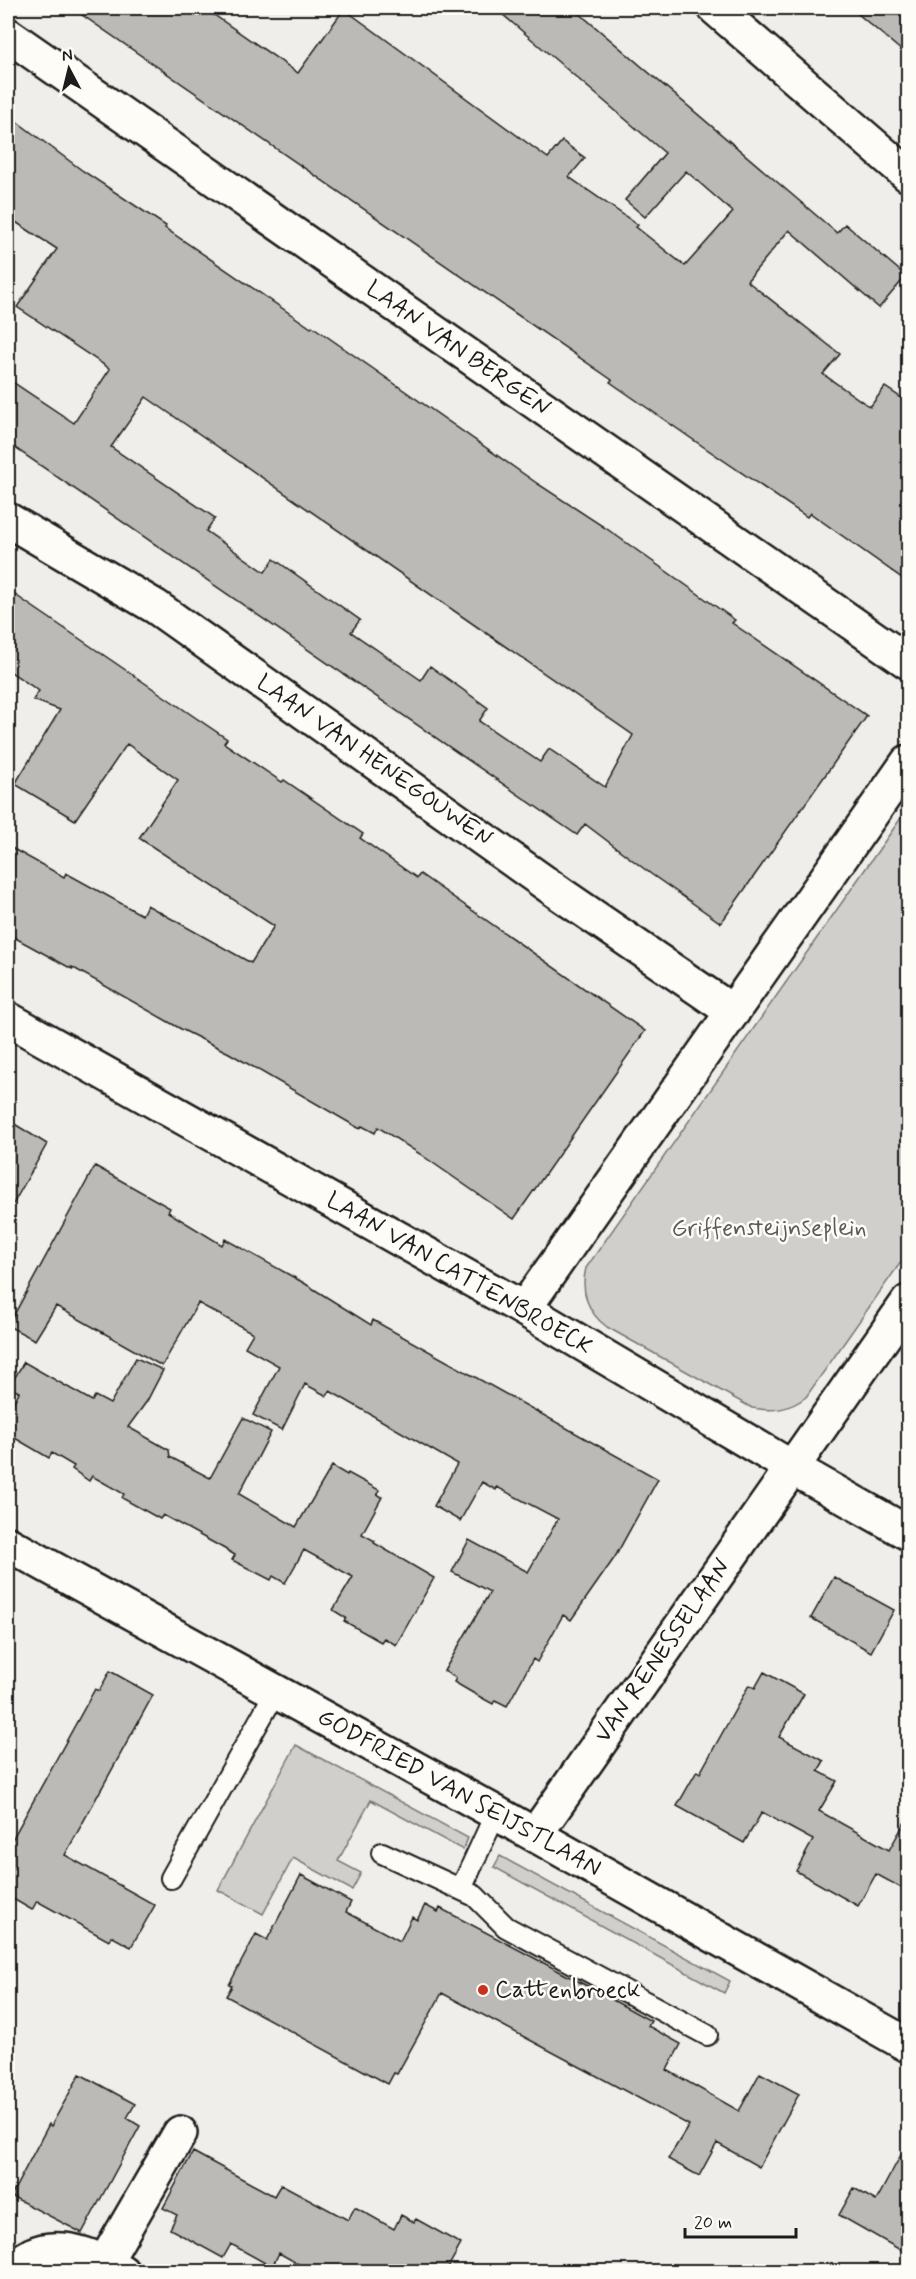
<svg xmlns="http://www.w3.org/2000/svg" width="916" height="2279" font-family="Mynerve,sans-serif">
<rect width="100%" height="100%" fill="#f0eeea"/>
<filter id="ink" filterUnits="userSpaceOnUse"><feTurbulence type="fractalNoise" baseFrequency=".0167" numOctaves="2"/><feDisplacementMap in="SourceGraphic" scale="12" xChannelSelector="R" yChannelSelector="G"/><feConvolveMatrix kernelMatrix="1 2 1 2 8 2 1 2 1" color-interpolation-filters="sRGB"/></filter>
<g filter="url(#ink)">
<path fill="#d0cfcc" stroke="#767674" stroke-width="1.5" d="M 908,808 L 908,1252 L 806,1397 C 789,1410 773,1412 752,1408 L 607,1327 C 588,1313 580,1292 586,1268 Z
M 296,1745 L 468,1838 L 463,1850 L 371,1800 L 338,1861 L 361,1873 L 352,1890 L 293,1858 L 263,1914 L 218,1890 Z
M 500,1856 L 730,1981 L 724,1993 L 494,1867 Z"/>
<path fill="#bbbab6" stroke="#1c1c1c" stroke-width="1.5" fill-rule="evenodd" d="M 72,8 L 204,8 L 298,73 L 344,9 L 548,158 L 562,141 L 585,158 L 569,177 L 638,225 L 636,227 L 685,266 L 733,212 L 686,171 L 645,217 L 625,200 L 665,153 L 495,8 L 573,8 L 837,233 L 845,224 L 906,276 L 879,308 L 789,230 L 747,281 L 840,354 L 823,374 L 870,407 L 885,387 L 909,403 L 909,583 L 810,513 L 807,517 L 692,439 L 610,382 L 612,380 Z
M 851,8 L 909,8 L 909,57 Z
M 8,115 L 83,171 L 166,226 L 165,228 L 311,328 L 312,326 L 538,484 L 607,529 L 735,620 L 732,623 L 867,716 L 721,923 L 651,874 L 585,824 L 577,835 L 8,443 L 8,379 L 74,423 L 110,369 L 17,307 L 57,249 L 8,217 ZM 146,397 L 633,735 L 605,787 L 549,749 L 540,762 L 479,721 L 488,708 L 430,666 L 421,680 L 351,632 L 360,620 L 274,559 L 265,572 L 206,531 L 215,518 L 111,447 Z
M 8,590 L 205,724 L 227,739 L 224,743 L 282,782 L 284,780 L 363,834 L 360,838 L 417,878 L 420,874 L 645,1031 L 514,1219 L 420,1154 L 378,1127 L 375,1133 L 362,1126 L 360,1129 L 229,1053 L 181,1029 L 72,967 L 72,969 L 8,934 L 8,846 L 64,877 L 66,873 L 142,915 L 147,905 L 251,963 L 274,926 L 139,838 L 178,780 L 127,744 L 75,820 L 15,784 L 60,710 L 33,700 L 39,691 L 8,670 Z
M 8,1120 L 47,1144 L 8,1213 Z
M 95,1166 L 170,1208 L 168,1212 L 222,1245 L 225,1239 L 304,1283 L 371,1325 L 373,1320 L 658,1479 L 615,1557 L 571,1620 L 563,1615 L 537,1662 L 533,1659 L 507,1706 L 495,1700 L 493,1704 L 473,1693 L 454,1682 L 456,1678 L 444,1671 L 490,1592 L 452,1572 L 469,1540 L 528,1572 L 558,1519 L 497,1487 L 496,1490 L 482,1482 L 460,1521 L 434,1506 L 457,1464 L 330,1391 L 327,1396 L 305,1384 L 282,1430 L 253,1415 L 279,1366 L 245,1347 L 253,1333 L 198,1303 L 162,1366 L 56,1306 L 35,1340 L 8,1326 Z
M 136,1358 L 163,1370 L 147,1401 L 128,1427 L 169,1450 L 170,1457 L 210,1478 L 243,1418 L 271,1432 L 239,1494 L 296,1527 L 332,1466 L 347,1475 L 348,1473 L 379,1490 L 377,1494 L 382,1497 L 362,1534 L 375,1541 L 374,1543 L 434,1578 L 396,1645 L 384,1638 L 381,1642 L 344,1621 L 346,1618 L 333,1610 L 353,1577 L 304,1550 L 285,1583 L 273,1576 L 271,1580 L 232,1560 L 235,1555 L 223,1548 L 163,1515 L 160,1519 L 122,1498 L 124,1494 L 92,1476 L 89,1481 L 72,1469 L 74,1466 L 52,1453 L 49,1458 L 8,1434 L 8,1413 L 19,1392 L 9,1387 L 24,1362 L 92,1401 L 95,1396 L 110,1404 Z
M 834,1577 L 894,1610 L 871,1652 L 811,1618 Z
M 110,1671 L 153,1695 L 65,1855 L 155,1905 L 131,1947 L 111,1936 L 109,1941 L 37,1901 L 32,1910 L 8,1896 L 8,1847 L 95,1689 L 99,1691 Z
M 764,1672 L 804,1694 L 779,1737 L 824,1761 L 818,1771 L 837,1781 L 819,1811 L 889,1850 L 909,1815 L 909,1892 L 876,1874 L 858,1906 L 796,1871 L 813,1840 L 787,1826 L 762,1812 L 744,1843 L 677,1806 L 697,1771 L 700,1773 L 749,1685 L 755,1688 Z
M 301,1875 L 351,1902 L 346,1912 L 400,1941 L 412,1917 L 417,1920 L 425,1905 L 438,1912 L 440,1908 L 591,1988 L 651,2021 L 648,2026 L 681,2044 L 667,2070 L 739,2111 L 760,2073 L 799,2094 L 759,2167 L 717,2143 L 699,2176 L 668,2159 L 689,2125 L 442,1993 L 397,2074 L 394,2073 L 388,2084 L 226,1996 L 232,1986 L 229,1985 L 256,1934 L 267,1940 Z
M 80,2074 L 135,2104 L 127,2118 L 140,2126 L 82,2233 L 11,2196 L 49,2124 L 51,2126 Z
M 909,2140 L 909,2255 L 839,2215 L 854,2188 L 876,2201 Z
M 193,2152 L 274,2196 L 281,2184 L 348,2220 L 355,2207 L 394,2229 L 401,2215 L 414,2222 L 416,2219 L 461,2244 L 446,2271 L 311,2271 L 279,2253 L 272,2267 L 231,2244 L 223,2258 L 170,2229 L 177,2215 L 163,2208 Z"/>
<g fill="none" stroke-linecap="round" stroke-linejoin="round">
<g stroke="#1c1c1c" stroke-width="24">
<path id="service" d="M 382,1853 L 475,1896 L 506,1927 L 707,2035
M 171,1878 L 276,1691
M 461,1889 L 496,1813"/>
</g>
<g stroke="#1c1c1c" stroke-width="38">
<path id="minor" d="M 715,8 L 908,175
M 8,35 L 908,662
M 8,520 L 156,607 L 562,895 L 733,1012
M 8,1019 L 524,1309 L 791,1467 L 908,1533
M 524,1309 L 908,762
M 8,1544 L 496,1813 L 908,2045
M 535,1835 L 908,1302
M 105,2262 L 180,2133
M 12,2272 C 41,2234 88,2252 122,2272"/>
</g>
<use href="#service" stroke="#fdfcf7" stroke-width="20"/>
<use href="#minor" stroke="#fdfcf7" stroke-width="33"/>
</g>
</g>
<circle fill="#c8321e" stroke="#fdfcf7" stroke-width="2" cx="483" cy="1990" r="6"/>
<g text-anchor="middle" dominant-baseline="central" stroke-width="5" stroke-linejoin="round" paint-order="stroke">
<g font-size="24" fill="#1c1c1c" stroke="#fdfcf7">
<text transform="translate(458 349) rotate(35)">LAAN VAN BERGEN</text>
<text transform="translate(374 761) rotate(35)">LAAN VAN HENEGOUWEN</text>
<text transform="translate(459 1274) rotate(30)">LAAN VAN CATTENBROECK</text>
<text transform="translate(663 1651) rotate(-55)">VAN RENESSELAAN</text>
<text transform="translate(459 1793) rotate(29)">GODFRIED VAN SEIJSTLAAN</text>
</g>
<g font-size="24" fill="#5b5b5a" stroke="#fdfcf7">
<text x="769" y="1228">Griffensteijnseplein</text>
</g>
<g font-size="24" fill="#1c1c1c" stroke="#fdfcf7" text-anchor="start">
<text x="495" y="1990">Cattenbroeck</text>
</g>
</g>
<rect width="916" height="2279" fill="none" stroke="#fdfcf7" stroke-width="30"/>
<rect x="15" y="15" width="886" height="2249" fill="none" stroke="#1c1c1c" stroke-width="2" filter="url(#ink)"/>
<g transform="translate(69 69) rotate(353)" stroke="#fdfcf7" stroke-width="4.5" paint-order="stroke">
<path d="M0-4.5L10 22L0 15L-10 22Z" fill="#1c1c1c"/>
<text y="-9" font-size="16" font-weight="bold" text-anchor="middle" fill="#1c1c1c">N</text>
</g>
<path d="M685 2228v9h111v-9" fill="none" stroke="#1c1c1c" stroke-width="3"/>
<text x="694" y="2228" font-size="18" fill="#1c1c1c" stroke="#fdfcf7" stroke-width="4.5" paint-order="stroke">20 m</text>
</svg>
